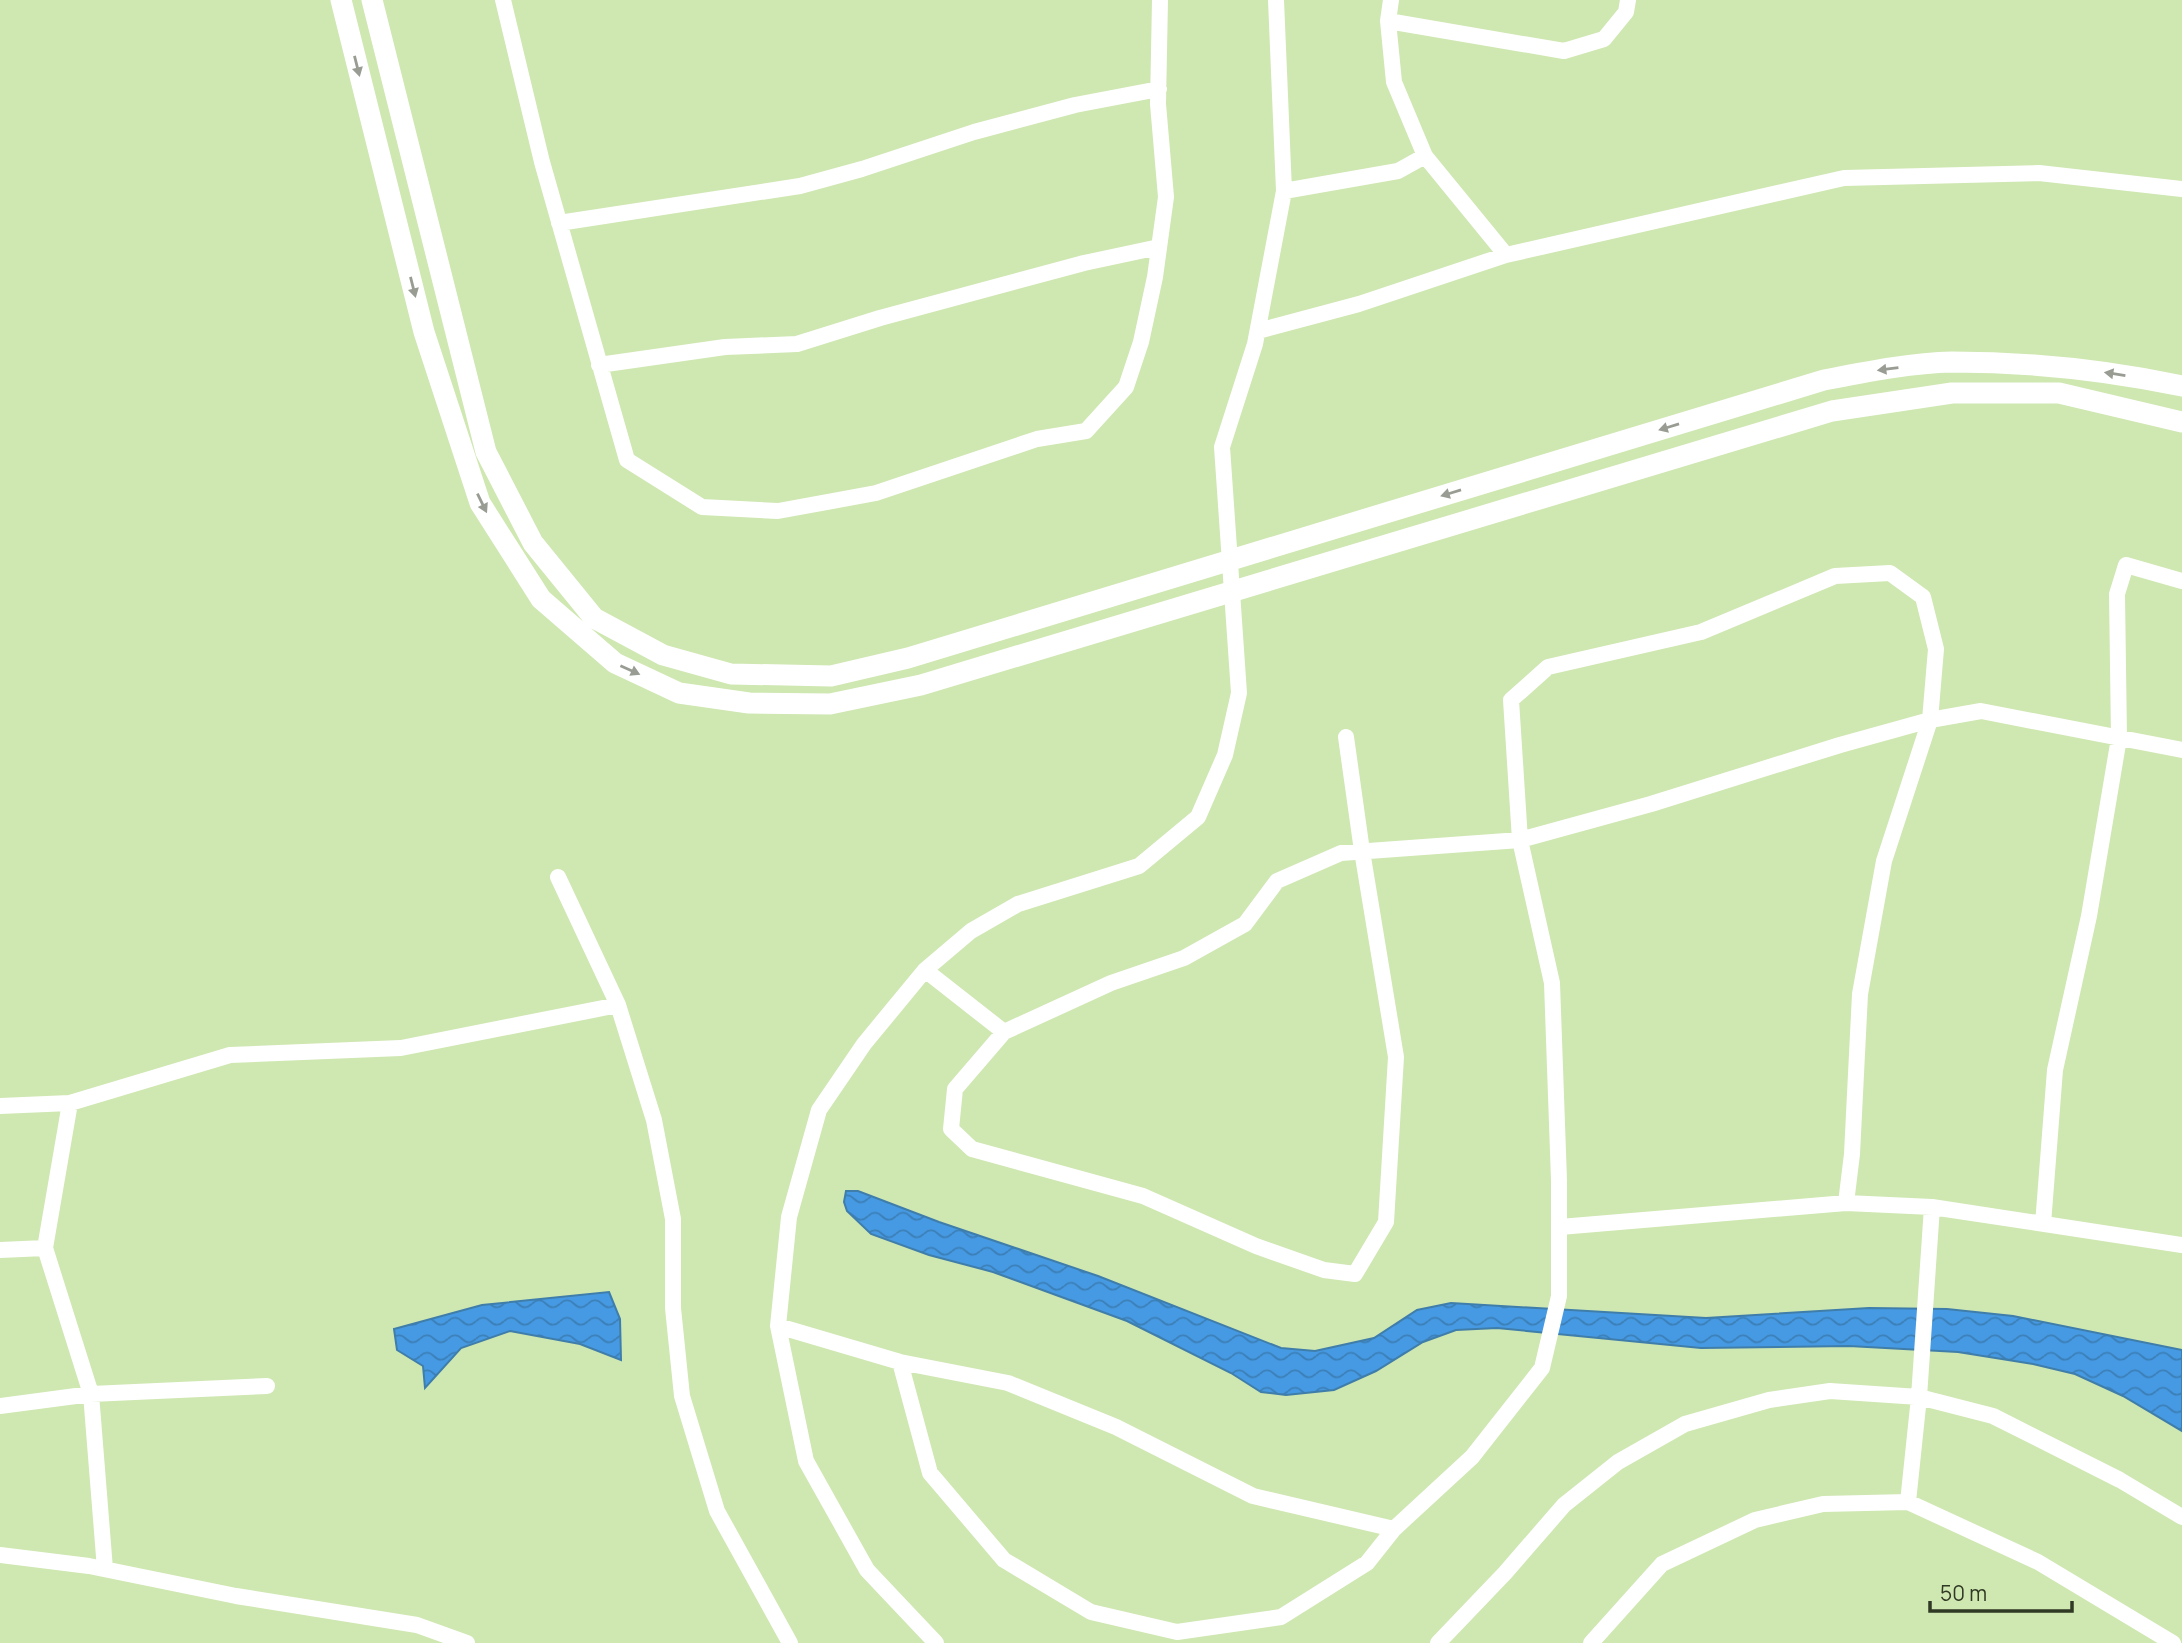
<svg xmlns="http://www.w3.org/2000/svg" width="2182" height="1643" font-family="Manrope,sans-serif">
<defs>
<pattern id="water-waves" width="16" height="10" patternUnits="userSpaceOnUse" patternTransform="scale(1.75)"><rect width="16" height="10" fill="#469ae3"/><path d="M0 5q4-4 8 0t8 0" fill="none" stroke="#3b7fb8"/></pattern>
</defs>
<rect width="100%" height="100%" fill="#cfe7b1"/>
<path fill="url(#water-waves)" stroke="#3f7daa" stroke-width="2" d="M 846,1191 L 858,1191 L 939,1222 L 1098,1276 L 1281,1348 L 1315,1351 L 1374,1338 L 1417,1310 L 1451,1303 L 1706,1318 L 1869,1308 L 1947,1309 L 2013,1316 L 2182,1350 L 2182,1431 L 2123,1396 L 2075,1374 L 2033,1364 L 1958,1352 L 1849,1346 L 1701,1348 L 1497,1328 L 1456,1330 L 1423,1342 L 1376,1371 L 1334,1390 L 1286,1395 L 1261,1392 L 1231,1373 L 1127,1321 L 993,1272 L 929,1255 L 871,1234 L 847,1211 L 844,1202 Z
M 609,1292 L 620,1319 L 621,1360 L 580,1344 L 510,1331 L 461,1348 L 425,1388 L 423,1366 L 397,1350 L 394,1329 L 482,1305 Z"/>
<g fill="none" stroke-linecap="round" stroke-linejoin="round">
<path stroke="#fff" stroke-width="16" d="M 503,0 L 542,162 L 627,460 L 702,507 L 778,511 L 876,493 L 1037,439 L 1086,431 L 1126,387 L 1141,342 L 1155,277 L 1166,197 L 1158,104 L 1160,0
M 1388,21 L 1564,51 L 1604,39 L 1626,12 L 1628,0
M 1425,156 L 1506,255 L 1844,178 L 2039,173 L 2182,189
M 1284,191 L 1398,171 L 1425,156 L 1394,82 L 1388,21 L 1391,0
M 559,223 L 800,186 L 862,169 L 974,132 L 1075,105 L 1159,89
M 1258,331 L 1359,304 L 1506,255
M 599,365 L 725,347 L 797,344 L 880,318 L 1084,263 L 1159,247
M 558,877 L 618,1005 L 654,1120 L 673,1219 L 673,1308 L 682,1396 L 717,1511 L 790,1643
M 925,970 L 1004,1032 L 1111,983 L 1184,958 L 1245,924 L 1277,881 L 1341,853 L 1520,840 L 1651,804 L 1840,745 L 1930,720 L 1981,711 L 2182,750
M 1004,1032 L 955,1089 L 951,1129 L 972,1149 L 1143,1196 L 1256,1246 L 1324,1270 L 1355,1274 L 1386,1222 L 1396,1057 L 1362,851 L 1346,737
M 70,1103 L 45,1248 L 91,1394 L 105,1569
M 0,1106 L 70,1103 L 230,1055 L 401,1048 L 618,1005
M 1932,1207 L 2182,1245
M 2043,1224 L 2055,1070 L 2089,916 L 2119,738 L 2117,594 L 2126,565 L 2182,581
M 1560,1227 L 1846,1203
M 0,1250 L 45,1248
M 778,1326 L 900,1362 L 1008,1383 L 1116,1427 L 1253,1496 L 1394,1529 L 1472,1457 L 1542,1368 L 1559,1296 L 1559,1180 L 1552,983 L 1520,840 L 1511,700 L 1548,667 L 1701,632 L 1835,576 L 1890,573 L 1923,597 L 1936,649 L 1930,720 L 1884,861 L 1860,994 L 1852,1154 L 1846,1203 L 1932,1207 L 1919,1397 L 1908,1502
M 900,1362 L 930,1473 L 1004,1560 L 1091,1612 L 1177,1632 L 1281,1617 L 1367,1563 L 1394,1529
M 0,1406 L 91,1394 L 267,1386
M 0,1555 L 89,1566 L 236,1596 L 417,1625 L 467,1643
M 936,1643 L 867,1570 L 806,1461 L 778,1326 L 789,1217 L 819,1110 L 864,1044 L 925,970 L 971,931 L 1018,904 L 1139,866 L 1198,817 L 1225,755 L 1239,693 L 1222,447 L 1255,344 L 1284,191 L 1276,0
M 1438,1643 L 1505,1573 L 1564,1505 L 1618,1462 L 1685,1424 L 1769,1400 L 1830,1391 L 1919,1397 L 1993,1416 L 2120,1480 L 2182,1517
M 1591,1643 L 1662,1564 L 1755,1520 L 1823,1504 L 1908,1502 L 2038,1562 L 2173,1643"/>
<path stroke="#fff" stroke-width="21" d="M 341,0 L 424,332 L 480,503 L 541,599 L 615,663 L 679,693 L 749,703 L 830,704 L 921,685 L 1832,411 L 1952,393 L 2059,393 L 2182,422
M 372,0 L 486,452 L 533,543 L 594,618 L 663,655 L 731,674 L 831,676 L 908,658 L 1824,380 C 1866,372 1910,363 1952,362 C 2030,362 2106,370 2182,386"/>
</g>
<defs><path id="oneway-solid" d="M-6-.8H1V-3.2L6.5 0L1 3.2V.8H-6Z" transform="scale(1.75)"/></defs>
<g fill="#989c92">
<use href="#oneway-solid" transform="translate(357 66) rotate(76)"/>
<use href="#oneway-solid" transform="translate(413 287) rotate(76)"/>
<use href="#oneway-solid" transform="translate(1888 369) rotate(173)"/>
<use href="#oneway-solid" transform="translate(2115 374) rotate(-171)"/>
<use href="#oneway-solid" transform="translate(1669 427) rotate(163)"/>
<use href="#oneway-solid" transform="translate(1451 493) rotate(163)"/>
<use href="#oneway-solid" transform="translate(482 503) rotate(64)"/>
<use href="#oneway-solid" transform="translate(630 670) rotate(24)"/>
</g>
<path d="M1930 1601v10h142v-10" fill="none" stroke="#303924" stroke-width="3.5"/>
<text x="1940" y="1601" font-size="21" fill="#303924" stroke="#cfe7b1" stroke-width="5" paint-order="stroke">50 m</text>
</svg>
